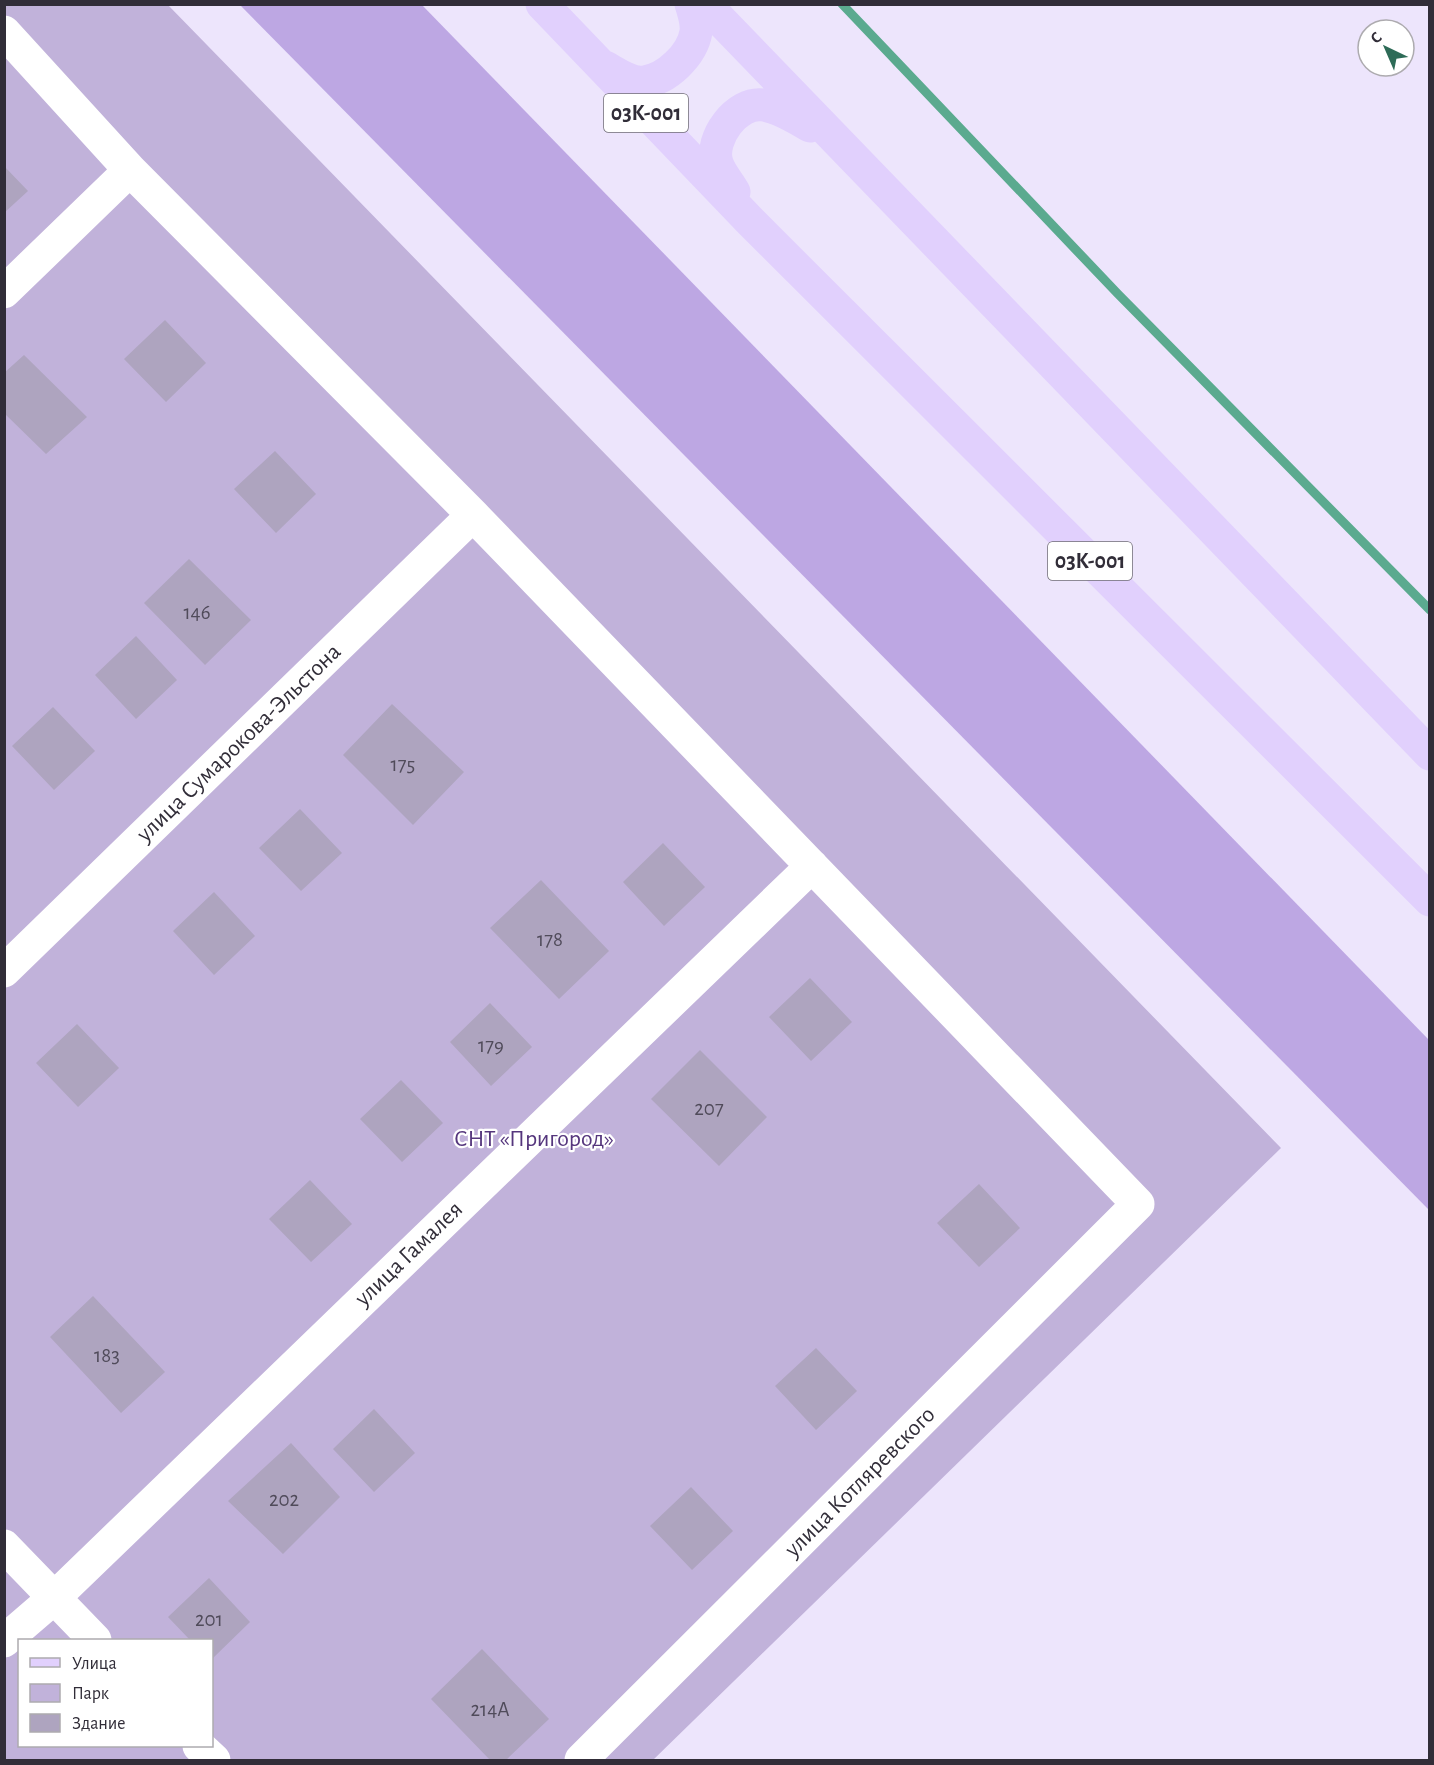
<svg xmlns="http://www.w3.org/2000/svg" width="1434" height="1765" font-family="'Alegreya Sans',sans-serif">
<rect width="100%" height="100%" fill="#ede5fc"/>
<path fill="#c1b2da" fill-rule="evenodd" d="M 5,5 L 168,5 L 1281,1148 L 653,1760 L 5,1760 ZM 20,1640 L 212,1640 L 212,1746 L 20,1746 Z"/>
<path fill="#bda7e3" d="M 240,5 L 422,5 L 1429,1040 L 1429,1210 Z"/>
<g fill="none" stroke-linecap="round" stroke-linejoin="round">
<path stroke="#5baa8f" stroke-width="9" d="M 842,4 L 1118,294 L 1430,610"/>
</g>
<path fill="#aea4bf" d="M 4,166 L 28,191 L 4,213 Z
M 165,320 L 206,363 L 166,402 L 124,359 Z
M 24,355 L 87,417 L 46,454 L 4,413 L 4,373 Z
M 275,451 L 316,494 L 276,533 L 234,489 Z
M 189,559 L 251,620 L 205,665 L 144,603 Z
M 136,636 L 177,680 L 136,719 L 95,675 Z
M 392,704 L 464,772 L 413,825 L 343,755 Z
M 53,707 L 95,751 L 54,790 L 12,746 Z
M 300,809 L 342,853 L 301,891 L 259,848 Z
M 663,843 L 705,887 L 664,926 L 623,882 Z
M 541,880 L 609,951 L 559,999 L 490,928 Z
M 214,892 L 255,936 L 214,975 L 173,931 Z
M 810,978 L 852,1022 L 811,1061 L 769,1017 Z
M 490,1003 L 532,1047 L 491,1086 L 450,1042 Z
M 77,1024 L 119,1068 L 78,1107 L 36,1063 Z
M 700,1050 L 767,1117 L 719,1166 L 651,1099 Z
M 401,1080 L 443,1123 L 402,1162 L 360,1119 Z
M 310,1180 L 352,1224 L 311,1262 L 269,1219 Z
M 979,1184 L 1020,1228 L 979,1267 L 937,1223 Z
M 93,1296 L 165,1372 L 121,1413 L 50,1337 Z
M 816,1348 L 857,1391 L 816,1430 L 775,1386 Z
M 374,1409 L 415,1453 L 374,1492 L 333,1449 Z
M 291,1443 L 340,1497 L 283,1554 L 228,1501 Z
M 691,1487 L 733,1531 L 692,1570 L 650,1526 Z
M 209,1578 L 250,1622 L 212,1659 L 212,1640 L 190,1640 L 168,1617 Z
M 482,1649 L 549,1719 L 506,1760 L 490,1760 L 431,1699 Z"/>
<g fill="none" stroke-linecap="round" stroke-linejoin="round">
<path stroke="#fff" stroke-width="33" d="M 4,32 L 130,170 L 473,515 L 1138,1204 L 581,1760
M 4,292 L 130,170
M 4,971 L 473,515
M 4,1546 L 95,1640
M 4,1641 L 54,1598 L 812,866
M 199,1746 L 214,1760"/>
<path stroke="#e1d0fd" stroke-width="33" d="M 542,4 L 751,222 L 1430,900
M 705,4 L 1430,754
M 605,67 C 616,73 631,84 644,82 C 667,79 692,55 696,32 C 697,24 694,13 691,4
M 734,192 C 729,183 720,173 717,163 C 709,139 737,101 763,105 C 779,107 796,118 810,126"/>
</g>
<g text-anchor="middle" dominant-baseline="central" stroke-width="4.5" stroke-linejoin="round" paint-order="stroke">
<g font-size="21" fill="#504b5a">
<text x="197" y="612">146</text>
<text x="403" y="764">175</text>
<text x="550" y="939">178</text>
<text x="491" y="1045">179</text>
<text x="709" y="1108">207</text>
<text x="107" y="1355">183</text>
<text x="284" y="1499">202</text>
<text x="209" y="1619">201</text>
<text x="490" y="1709">214А</text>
</g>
<g fill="#fff" stroke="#6f6c74" stroke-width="1.5">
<rect x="604" y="94" width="84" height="38" rx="4.5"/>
<rect x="1048" y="542" width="84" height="38" rx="4.5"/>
</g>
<g font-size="22" font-weight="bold" fill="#312d38">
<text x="646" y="113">03К-001</text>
<text x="1090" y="561">03К-001</text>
</g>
<g font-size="24" fill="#312d38" stroke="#fff">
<text transform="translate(239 743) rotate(-44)">улица Сумарокова-Эльстона</text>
<text transform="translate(409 1254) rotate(-44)">улица Гамалея</text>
<text transform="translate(860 1482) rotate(-45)">улица Котляревского</text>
</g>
<g font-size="24" fill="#55367d" stroke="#fff">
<text x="534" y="1139">СНТ «Пригород»</text>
</g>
</g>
<rect width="1434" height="1765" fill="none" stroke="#312d38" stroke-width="12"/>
<rect x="18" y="1639" width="195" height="108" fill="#ffffff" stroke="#adabaf" stroke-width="1.5"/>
<rect x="30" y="1658" width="30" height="9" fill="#e1d0fd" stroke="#adabaf" stroke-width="1.5"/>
<text x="72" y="1669" font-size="18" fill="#312d38">Улица</text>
<rect x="30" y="1684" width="30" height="18" fill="#c1b2da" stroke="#adabaf" stroke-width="1.5"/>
<text x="72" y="1699" font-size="18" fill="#312d38">Парк</text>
<rect x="30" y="1714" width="30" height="18" fill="#aea4bf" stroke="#adabaf" stroke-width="1.5"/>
<text x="72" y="1729" font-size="18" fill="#312d38">Здание</text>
<g transform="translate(1386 48) rotate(316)"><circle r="28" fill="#ffffff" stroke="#adabaf" stroke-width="1.5"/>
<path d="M0-4.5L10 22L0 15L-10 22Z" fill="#2d6b57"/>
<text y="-9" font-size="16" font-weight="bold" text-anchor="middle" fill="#312d38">С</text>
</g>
</svg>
